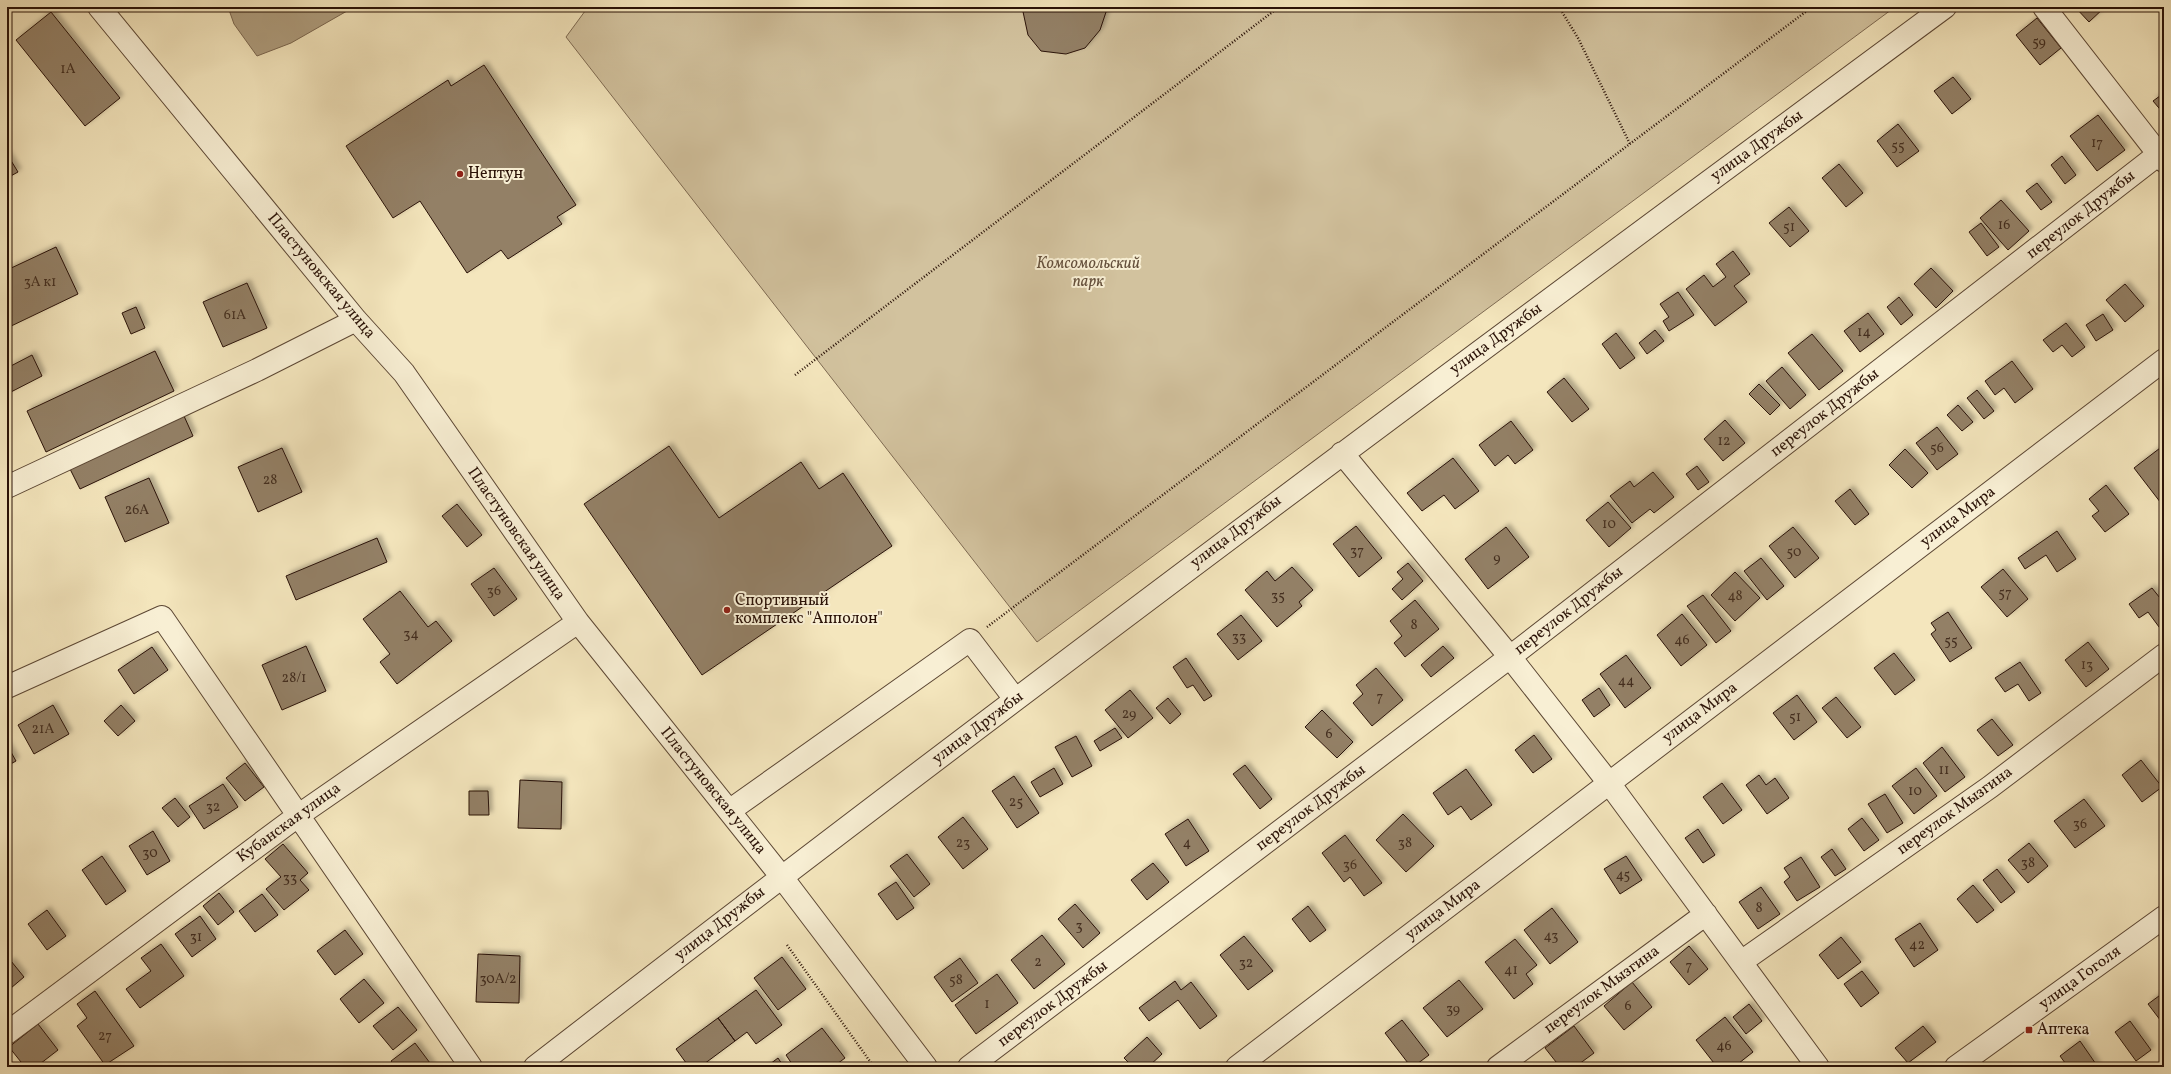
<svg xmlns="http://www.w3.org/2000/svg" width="2171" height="1074" font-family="Vollkorn,serif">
<defs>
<filter id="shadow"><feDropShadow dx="3.5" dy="-3.5" stdDeviation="2" flood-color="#0004"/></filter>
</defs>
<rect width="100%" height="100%" fill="#f4e6bd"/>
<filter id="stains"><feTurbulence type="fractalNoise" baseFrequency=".005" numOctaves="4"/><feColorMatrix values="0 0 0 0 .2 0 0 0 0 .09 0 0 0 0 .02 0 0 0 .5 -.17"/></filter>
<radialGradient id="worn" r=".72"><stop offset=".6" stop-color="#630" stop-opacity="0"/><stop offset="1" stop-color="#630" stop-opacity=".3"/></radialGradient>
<path fill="#d2c29e" stroke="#7e6a52" d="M 588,7 L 1895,7 L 1037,642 L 566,37 Z"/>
<path fill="#af9e7f" stroke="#7a664f" d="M 228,7 L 354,7 L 291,43 L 257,56 L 234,24 Z"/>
<path fill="#938066" stroke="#2a1207" filter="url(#shadow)" d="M 1022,7 L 1104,7 L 1106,12 L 1100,30 L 1085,48 L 1066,54 L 1041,51 L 1028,35 Z
M 2075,7 L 2105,7 L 2089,22 Z
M 51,12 L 120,98 L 85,126 L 16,40 Z
M 2037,18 L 2061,48 L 2040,65 L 2016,35 Z
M 484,65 L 576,205 L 557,217 L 562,224 L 508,259 L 501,250 L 467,273 L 420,201 L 393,218 L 346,146 L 448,80 L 451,86 Z
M 1953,77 L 1971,99 L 1952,114 L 1934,91 Z
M 2164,93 L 2164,114 L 2153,101 Z
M 2098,115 L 2125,150 L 2097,171 L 2070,136 Z
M 1898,124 L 1919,151 L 1897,167 L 1877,141 Z
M 7,154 L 18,172 L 7,178 Z
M 2062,156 L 2076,175 L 2065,184 L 2051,165 Z
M 1839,164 L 1863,193 L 1846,207 L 1822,178 Z
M 2037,183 L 2052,202 L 2041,210 L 2026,191 Z
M 2001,200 L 2029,231 L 2008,250 L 1980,218 Z
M 1789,207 L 1809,231 L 1790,247 L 1769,223 Z
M 1981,223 L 1999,247 L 1987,256 L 1969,232 Z
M 56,247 L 78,294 L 7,328 L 7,270 Z
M 1733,251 L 1750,274 L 1734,286 L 1747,302 L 1715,326 L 1686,289 L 1704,275 L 1713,287 L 1726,277 L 1716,264 Z
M 1931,268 L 1953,291 L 1936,308 L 1914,284 Z
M 247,283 L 267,328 L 223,347 L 203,302 Z
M 2125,284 L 2144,306 L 2125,322 L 2106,300 Z
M 1678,292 L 1694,315 L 1669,331 L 1663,321 L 1669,317 L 1660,304 Z
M 1899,297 L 1913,315 L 1901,325 L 1887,307 Z
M 136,307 L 145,328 L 131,334 L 122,313 Z
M 1868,313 L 1884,334 L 1860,352 L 1844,331 Z
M 2103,314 L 2113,330 L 2096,341 L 2086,325 Z
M 2066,323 L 2085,347 L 2072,357 L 2062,345 L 2053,352 L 2043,340 Z
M 1655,330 L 1664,341 L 1647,354 L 1639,343 Z
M 1616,333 L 1635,358 L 1620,369 L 1602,344 Z
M 1812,334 L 1843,371 L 1819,390 L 1788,353 Z
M 155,351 L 174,391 L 46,452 L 27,411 Z
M 32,355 L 42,376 L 7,394 L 7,368 Z
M 2012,361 L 2033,389 L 2015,403 L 2004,388 L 1995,395 L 1985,381 Z
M 1782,367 L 1806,395 L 1790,409 L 1766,381 Z
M 1564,378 L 1589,409 L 1572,422 L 1547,392 Z
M 1759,384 L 1780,405 L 1770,415 L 1749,394 Z
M 1977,390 L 1994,411 L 1984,419 L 1967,398 Z
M 1958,405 L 1973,422 L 1962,431 L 1947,415 Z
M 184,416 L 193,436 L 80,489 L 70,469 Z
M 1725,420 L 1745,443 L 1723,461 L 1704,439 Z
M 1511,421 L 1533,450 L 1515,464 L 1508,455 L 1495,466 L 1479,445 Z
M 1937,427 L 1958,454 L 1937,470 L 1916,443 Z
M 2164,445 L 2164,507 L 2134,468 Z
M 669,446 L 719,518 L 801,462 L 819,489 L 843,473 L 892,546 L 702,675 L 584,504 Z
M 282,448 L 302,492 L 258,512 L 238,467 Z
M 1905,449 L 1928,473 L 1912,488 L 1889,465 Z
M 1453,458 L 1479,491 L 1455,509 L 1444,495 L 1422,511 L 1407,493 Z
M 1697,466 L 1709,482 L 1698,490 L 1686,474 Z
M 1653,472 L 1674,497 L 1654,513 L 1650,509 L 1632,523 L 1610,496 L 1630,481 L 1634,487 Z
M 149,478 L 169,523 L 125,542 L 105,497 Z
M 2106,485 L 2129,514 L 2105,532 L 2092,516 L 2099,511 L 2089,499 Z
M 1850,489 L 1869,514 L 1855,525 L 1835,501 Z
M 1608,502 L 1631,528 L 1609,547 L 1586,520 Z
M 457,504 L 482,535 L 467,547 L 442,516 Z
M 1356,526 L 1382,558 L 1359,577 L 1333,544 Z
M 1506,527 L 1529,557 L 1488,589 L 1465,559 Z
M 1793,527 L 1819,558 L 1795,578 L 1769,546 Z
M 2057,531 L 2076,559 L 2057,572 L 2046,555 L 2025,569 L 2018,558 Z
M 377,538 L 387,562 L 296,600 L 286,576 Z
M 1761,558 L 1784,586 L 1767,600 L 1744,571 Z
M 1408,563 L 1423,581 L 1402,600 L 1392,589 L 1403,579 L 1397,572 Z
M 1292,567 L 1313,590 L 1299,602 L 1302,606 L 1277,627 L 1245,590 L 1267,571 L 1275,581 Z
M 494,568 L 517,599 L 494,616 L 471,584 Z
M 2003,569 L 2028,599 L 2007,617 L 1981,587 Z
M 1735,572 L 1760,598 L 1735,621 L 1711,595 Z
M 2152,588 L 2164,603 L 2164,630 L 2162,631 L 2148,612 L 2139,618 L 2129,604 Z
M 400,591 L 428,627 L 436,621 L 452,641 L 397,684 L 380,662 L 390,654 L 363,619 Z
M 1703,595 L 1731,631 L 1716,643 L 1687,606 Z
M 1415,600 L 1439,629 L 1405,657 L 1394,643 L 1402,636 L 1390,621 Z
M 1948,612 L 1972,648 L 1950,662 L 1931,634 L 1936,630 L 1931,623 Z
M 1682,614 L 1707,645 L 1681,666 L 1657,635 Z
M 1241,615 L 1262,641 L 1238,660 L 1217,634 Z
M 2088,642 L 2109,669 L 2086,687 L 2065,660 Z
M 306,646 L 326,691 L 282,710 L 262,665 Z
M 1443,646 L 1454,658 L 1431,677 L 1421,665 Z
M 152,647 L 168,670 L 134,694 L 118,670 Z
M 1894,653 L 1915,680 L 1895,695 L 1874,668 Z
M 1626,655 L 1651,688 L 1625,708 L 1600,674 Z
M 1186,658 L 1212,696 L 1204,701 L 1193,685 L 1187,688 L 1173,667 Z
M 2020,662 L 2041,693 L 2029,701 L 2018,684 L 2005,692 L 1995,678 Z
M 1376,668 L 1403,700 L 1372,726 L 1353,703 L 1363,694 L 1356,685 Z
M 1599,688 L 1610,705 L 1594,717 L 1582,700 Z
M 1130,690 L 1153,718 L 1128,738 L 1105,710 Z
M 1797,695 L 1817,722 L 1794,740 L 1773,713 Z
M 1836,697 L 1861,727 L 1847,738 L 1822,708 Z
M 1168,698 L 1181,714 L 1170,724 L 1156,708 Z
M 53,705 L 69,734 L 34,754 L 18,725 Z
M 121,705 L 135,721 L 118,736 L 104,721 Z
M 1322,710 L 1353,742 L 1337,758 L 1305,727 Z
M 1992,719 L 2013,745 L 1998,756 L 1977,730 Z
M 1115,728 L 1122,738 L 1100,751 L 1094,741 Z
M 1534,735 L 1552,759 L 1533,773 L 1515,750 Z
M 1076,736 L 1092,766 L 1072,777 L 1055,747 Z
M 7,745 L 16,761 L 7,766 Z
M 1942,747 L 1965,777 L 1945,792 L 1923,763 Z
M 2141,760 L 2162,787 L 2142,802 L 2122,775 Z
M 245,763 L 264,787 L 245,801 L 226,778 Z
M 1245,765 L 1272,799 L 1260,809 L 1233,774 Z
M 1054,768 L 1063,784 L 1040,797 L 1031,782 Z
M 1916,768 L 1937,796 L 1914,814 L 1892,786 Z
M 1466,769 L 1492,805 L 1471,820 L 1461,806 L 1448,815 L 1433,793 Z
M 1759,775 L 1766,785 L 1775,778 L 1789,798 L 1767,814 L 1746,785 Z
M 1014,776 L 1039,813 L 1017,828 L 992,791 Z
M 520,780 L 562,782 L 561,829 L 518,828 Z
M 1722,783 L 1742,810 L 1723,824 L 1703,797 Z
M 223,784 L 238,807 L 204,829 L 189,806 Z
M 469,791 L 488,791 L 489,815 L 469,815 Z
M 1885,794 L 1903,823 L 1887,833 L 1868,804 Z
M 175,798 L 190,817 L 178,827 L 162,808 Z
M 2084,799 L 2105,826 L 2075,848 L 2054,821 Z
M 1403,814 L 1434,846 L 1406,872 L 1376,840 Z
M 963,817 L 988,849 L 963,869 L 938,837 Z
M 1862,818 L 1879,840 L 1864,851 L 1848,829 Z
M 1188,819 L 1209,851 L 1186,866 L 1165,834 Z
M 1698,829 L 1715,855 L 1703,863 L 1685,838 Z
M 153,831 L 170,861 L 147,875 L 129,846 Z
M 1345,835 L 1382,883 L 1364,896 L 1350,877 L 1344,882 L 1322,853 Z
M 2029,843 L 2048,866 L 2028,883 L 2008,860 Z
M 283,844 L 308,873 L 300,880 L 309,890 L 284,910 L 266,889 L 281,877 L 265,859 Z
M 1832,849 L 1846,869 L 1835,876 L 1821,857 Z
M 907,854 L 930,884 L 914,897 L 890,866 Z
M 102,856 L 126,891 L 106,905 L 82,870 Z
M 1626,856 L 1642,880 L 1620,894 L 1604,869 Z
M 1801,857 L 1820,887 L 1797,901 L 1784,882 L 1790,877 L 1784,868 Z
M 1153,863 L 1169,882 L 1147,900 L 1131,880 Z
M 1997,869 L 2015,892 L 2001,903 L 1983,880 Z
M 896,882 L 914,908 L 897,920 L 878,894 Z
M 1973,885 L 1994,910 L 1977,923 L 1957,899 Z
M 1761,887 L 1780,914 L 1758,929 L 1739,902 Z
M 219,893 L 234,912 L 218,925 L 203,906 Z
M 262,894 L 278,915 L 255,932 L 239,911 Z
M 1075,904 L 1100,933 L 1083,948 L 1058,919 Z
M 1308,906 L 1326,930 L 1310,942 L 1292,919 Z
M 1552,908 L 1578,942 L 1550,964 L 1524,930 Z
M 47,910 L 66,936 L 47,950 L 28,924 Z
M 200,916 L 216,939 L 192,957 L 175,934 Z
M 1920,923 L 1938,950 L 1914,967 L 1895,939 Z
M 345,930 L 363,954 L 335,975 L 317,951 Z
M 1042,935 L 1065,964 L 1034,989 L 1011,960 Z
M 1244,936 L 1273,971 L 1248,990 L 1220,955 Z
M 1841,937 L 1861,962 L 1838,979 L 1819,955 Z
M 1515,939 L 1537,965 L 1526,974 L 1533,984 L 1514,999 L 1485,962 Z
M 161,944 L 184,976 L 140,1008 L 126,989 L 151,971 L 141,958 Z
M 1689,946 L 1708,969 L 1689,985 L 1670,962 Z
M 478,954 L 520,956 L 519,1003 L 476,1002 Z
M 782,957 L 806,989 L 778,1010 L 754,978 Z
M 960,958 L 978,983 L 952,1002 L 934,977 Z
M 11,961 L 24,977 L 11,988 L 7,984 L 7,965 Z
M 1862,971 L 1879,993 L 1861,1007 L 1844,984 Z
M 997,974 L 1018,1003 L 976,1034 L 955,1005 Z
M 364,979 L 384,1003 L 359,1023 L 340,999 Z
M 1459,980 L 1483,1009 L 1447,1037 L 1423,1008 Z
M 1175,981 L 1181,990 L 1191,982 L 1217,1016 L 1200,1029 L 1178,1000 L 1149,1021 L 1139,1008 Z
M 1632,982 L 1652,1007 L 1624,1030 L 1604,1006 Z
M 756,990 L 782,1025 L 756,1044 L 747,1032 L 735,1041 L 718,1018 Z
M 95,991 L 134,1046 L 105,1065 L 77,1026 L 87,1018 L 77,1004 Z
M 2163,993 L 2164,994 L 2164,1025 L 2148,1004 Z
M 1749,1004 L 1762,1021 L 1746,1034 L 1733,1017 Z
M 398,1007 L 417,1030 L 393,1050 L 373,1026 Z
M 1725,1017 L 1753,1052 L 1734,1067 L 1717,1067 L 1696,1040 Z
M 718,1018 L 735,1041 L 700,1067 L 689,1067 L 676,1049 Z
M 1402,1020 L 1429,1055 L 1413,1067 L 1411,1067 L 1385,1033 Z
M 2130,1021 L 2151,1050 L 2136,1061 L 2115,1032 Z
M 38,1024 L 58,1050 L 36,1067 L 25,1067 L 9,1047 Z
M 1574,1026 L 1594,1053 L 1575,1067 L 1560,1067 L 1545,1048 Z
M 1923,1026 L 1936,1042 L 1908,1063 L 1895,1048 Z
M 822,1028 L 845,1058 L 833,1067 L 794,1067 L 786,1055 Z
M 1147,1037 L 1162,1054 L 1148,1067 L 1133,1067 L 1124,1058 Z
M 2080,1041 L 2098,1067 L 2068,1067 L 2060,1056 Z
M 415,1043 L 433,1067 L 396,1067 L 391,1061 Z
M 778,1058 L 784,1067 L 766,1067 Z"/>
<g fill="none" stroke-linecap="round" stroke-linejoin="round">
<g stroke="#5c4734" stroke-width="24">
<path id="minor" d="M 99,7 L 356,320 L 404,373 L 578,622 L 781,876 L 926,1067
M 2044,7 L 2164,161
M 1342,453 L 1510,657 L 1609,783 L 1818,1067
M 7,487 L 257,370 L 356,320
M 7,687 L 162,617 L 471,1067
M 729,811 L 970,640 L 1015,699
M 1741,962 L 1990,787 L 2164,655
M 7,1033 L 299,815 L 578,622
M 535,1067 C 1000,707 1472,356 1945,7
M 969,1067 L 1510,657 L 2164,150
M 1237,1067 L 2164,360
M 1498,1067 L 1706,914
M 1956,1067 L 2164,917"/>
</g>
<path stroke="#2a1207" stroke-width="2.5" stroke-dasharray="1 2" stroke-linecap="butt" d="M 1559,7 L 1578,38 L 1630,144
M 795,375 L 1279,7
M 987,627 L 1812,7
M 787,945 L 874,1067"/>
<use href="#minor" stroke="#f8efd4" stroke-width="22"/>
</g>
<g fill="#8f2418" stroke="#f8efd4" stroke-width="1.5">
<circle cx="460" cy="174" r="4"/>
<circle cx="727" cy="610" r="4"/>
<rect x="2025" y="1026" width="8" height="8" rx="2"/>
</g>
<g text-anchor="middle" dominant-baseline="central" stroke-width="4" stroke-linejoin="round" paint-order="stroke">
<g font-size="14" fill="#442e1f">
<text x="2039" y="42">59</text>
<text x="68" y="69">1А</text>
<text x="2097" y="143">17</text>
<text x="1898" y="146">55</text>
<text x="2004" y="225">16</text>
<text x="1789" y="227">51</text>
<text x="40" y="282">3А к1</text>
<text x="235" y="315">61А</text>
<text x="1864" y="332">14</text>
<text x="1724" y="441">12</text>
<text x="1937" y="448">56</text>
<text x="270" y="480">28</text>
<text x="137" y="510">26А</text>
<text x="1609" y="524">10</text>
<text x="1357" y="551">37</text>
<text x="1794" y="552">50</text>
<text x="1497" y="558">9</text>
<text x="494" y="591">36</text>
<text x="2005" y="593">57</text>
<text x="1278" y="596">35</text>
<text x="1735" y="596">48</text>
<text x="1414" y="625">8</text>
<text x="411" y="634">34</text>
<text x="1239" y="637">33</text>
<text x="1682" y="640">46</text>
<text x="1951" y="641">55</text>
<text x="2087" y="665">13</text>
<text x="294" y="678">28/1</text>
<text x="1626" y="681">44</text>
<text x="1380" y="697">7</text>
<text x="1129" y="714">29</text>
<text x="1795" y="717">51</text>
<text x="43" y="729">21А</text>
<text x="1329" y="734">6</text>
<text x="1944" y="770">11</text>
<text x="1915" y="791">10</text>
<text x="1016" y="802">25</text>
<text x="213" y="807">32</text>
<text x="2080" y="824">36</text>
<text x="963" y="843">23</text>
<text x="1187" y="843">4</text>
<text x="1405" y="843">38</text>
<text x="150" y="853">30</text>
<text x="2028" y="863">38</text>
<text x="1350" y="865">36</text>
<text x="1623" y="875">45</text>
<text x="290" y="878">33</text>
<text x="1759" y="908">8</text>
<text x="1079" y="926">3</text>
<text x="1551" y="936">43</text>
<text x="196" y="937">31</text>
<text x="1917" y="945">42</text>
<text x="1038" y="962">2</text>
<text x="1246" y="963">32</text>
<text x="1689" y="966">7</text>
<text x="1511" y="970">41</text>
<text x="498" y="979">30А/2</text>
<text x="956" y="980">58</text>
<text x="987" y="1004">1</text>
<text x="1628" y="1006">6</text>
<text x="1453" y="1009">39</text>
<text x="105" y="1036">27</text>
<text x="1724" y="1046">46</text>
</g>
<g font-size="16" fill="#2a1207" stroke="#f8efd4">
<text transform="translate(1757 146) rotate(-36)">улица Дружбы</text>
<text transform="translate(2081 215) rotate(-38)">переулок Дружбы</text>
<text transform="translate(321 276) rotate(50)">Пластуновская улица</text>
<text transform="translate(1496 339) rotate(-36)">улица Дружбы</text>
<text transform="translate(1825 413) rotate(-38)">переулок Дружбы</text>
<text transform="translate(1958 517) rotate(-37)">улица Мира</text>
<text transform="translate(1236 532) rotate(-37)">улица Дружбы</text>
<text transform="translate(516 534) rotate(55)">Пластуновская улица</text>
<text transform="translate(1569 611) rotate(-38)">переулок Дружбы</text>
<text transform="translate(1700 713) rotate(-37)">улица Мира</text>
<text transform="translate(978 728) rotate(-37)">улица Дружбы</text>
<text transform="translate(713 791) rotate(51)">Пластуновская улица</text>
<text transform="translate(1311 808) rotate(-37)">переулок Дружбы</text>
<text transform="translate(1955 811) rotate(-36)">переулок Мызгина</text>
<text transform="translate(289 823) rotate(-36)">Кубанская улица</text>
<text transform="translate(1443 910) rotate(-37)">улица Мира</text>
<text transform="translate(720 924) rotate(-38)">улица Дружбы</text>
<text transform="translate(2080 978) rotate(-36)">улица Гоголя</text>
<text transform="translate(1602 990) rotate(-36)">переулок Мызгина</text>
<text transform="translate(1053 1004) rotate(-37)">переулок Дружбы</text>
</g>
<g font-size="16" fill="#2a1207" stroke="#f8efd4" text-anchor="start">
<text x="468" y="174">Нептун</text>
<text x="735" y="601">Спортивный<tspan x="735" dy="18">комплекс "Апполон"</tspan></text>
<text x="2037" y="1030">Аптека</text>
</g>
<g font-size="16" font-style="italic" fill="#65503c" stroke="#f8efd4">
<text x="1088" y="264">Комсомольский<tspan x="1088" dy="18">парк</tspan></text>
</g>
</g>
<rect width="2171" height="1074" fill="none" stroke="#f4e6bd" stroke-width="24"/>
<rect x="8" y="8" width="2155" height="1058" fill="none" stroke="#2a1207" stroke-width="2"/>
<rect x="12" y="12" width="2147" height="1050" fill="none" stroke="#2a1207"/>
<rect width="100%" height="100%" filter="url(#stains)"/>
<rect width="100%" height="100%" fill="url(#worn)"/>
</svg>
